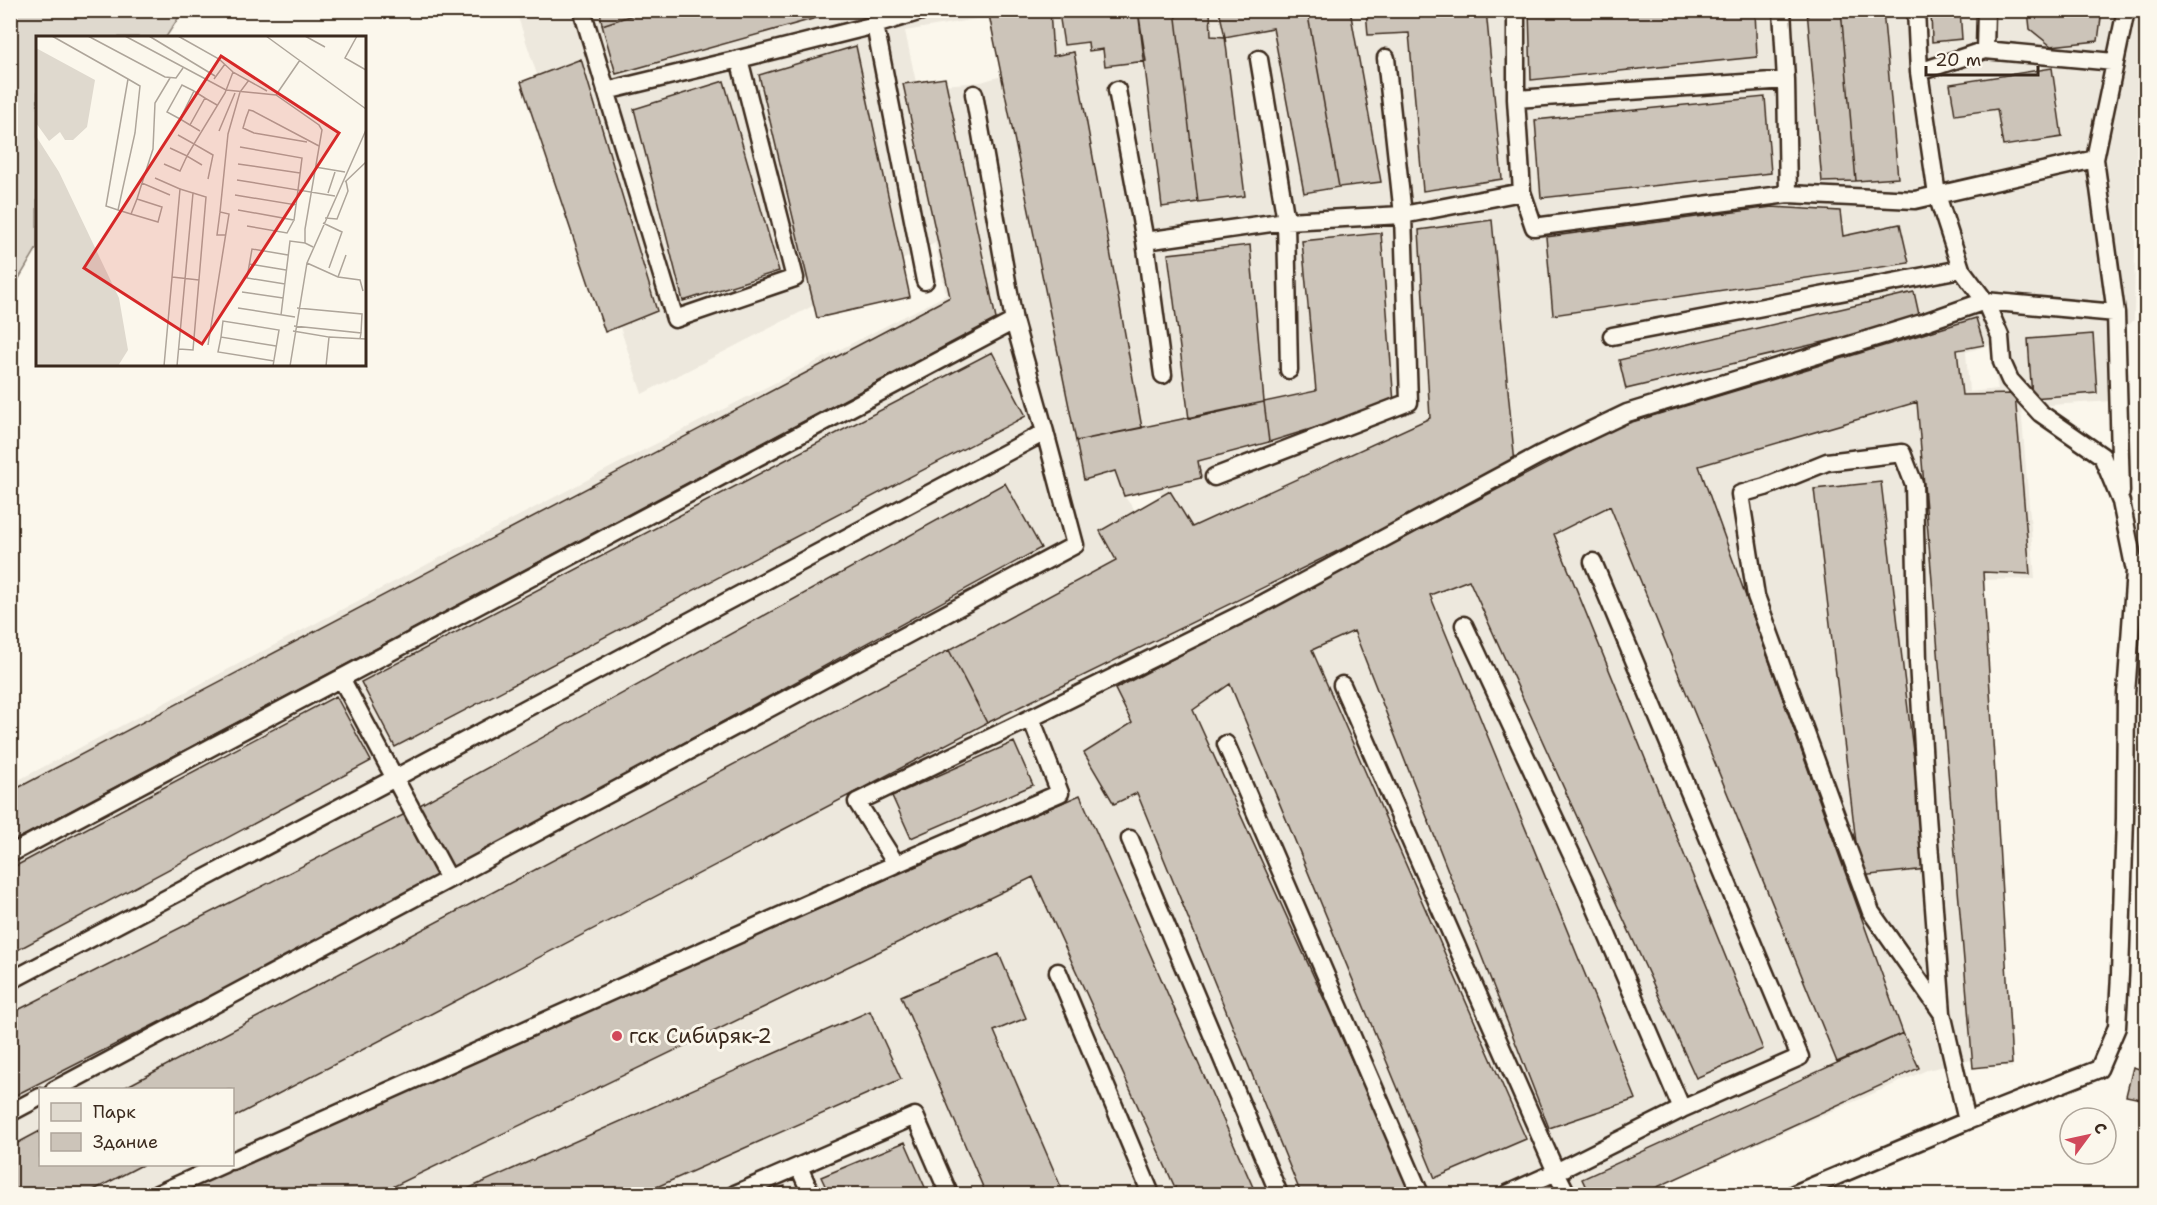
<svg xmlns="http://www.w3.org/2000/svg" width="2157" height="1205" font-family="'Shantell Sans',sans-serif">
<rect width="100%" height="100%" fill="#fbf7ec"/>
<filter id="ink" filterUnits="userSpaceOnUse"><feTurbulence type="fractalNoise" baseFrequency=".0167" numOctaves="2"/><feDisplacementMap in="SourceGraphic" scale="12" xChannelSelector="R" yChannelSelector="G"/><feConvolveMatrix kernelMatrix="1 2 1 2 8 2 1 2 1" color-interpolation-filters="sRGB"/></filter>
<g filter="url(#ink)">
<path fill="#ede8dd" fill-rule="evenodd" d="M 516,11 L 1023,11 L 905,31 L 917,87 L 981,82 L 1033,67 L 1108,451 L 1124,496 L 1143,521 L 1180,531 L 1145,463 L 1035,11 L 2146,11 L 2146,34 L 2138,37 L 2134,320 L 2109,344 L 2111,401 L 2021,407 L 2035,579 L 1976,580 L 2012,1068 L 1976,1059 L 1927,1070 L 1641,1194 L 11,1194 L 11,784 L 640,452 L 946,295 L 935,243 L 642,394 ZM 1990,345 L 1998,389 L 1969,392 L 1966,352 ZM 40,1090 L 232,1090 L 232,1164 L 40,1164 Z"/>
<path fill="#dfd9ce" stroke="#8d8276" stroke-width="1.5" d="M 11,10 L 183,11 L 166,37 L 38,38 L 37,248 L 11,292 Z"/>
<path fill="#ccc4b9" stroke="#3b2a1e" stroke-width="1.5" d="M 600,10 L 648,10 L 602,25 Z
M 648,10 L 845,10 L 616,74 L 602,25 Z
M 988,10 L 1050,10 L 1053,56 L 1074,52 L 1142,428 L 1076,441 Z
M 1050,10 L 1138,10 L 1146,61 L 1105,66 L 1103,49 L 1089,51 L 1088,42 L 1064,45 L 1059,13 L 1051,14 Z
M 1138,10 L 1175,10 L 1198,202 L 1162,207 Z
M 1175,10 L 1210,10 L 1211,36 L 1225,37 L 1245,196 L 1198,202 Z
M 1219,10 L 1307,10 L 1339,187 L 1304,193 L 1273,28 L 1225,37 Z
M 1307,10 L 1350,10 L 1381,182 L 1339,187 Z
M 1366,10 L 1486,10 L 1502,179 L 1423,191 L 1409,33 L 1368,35 Z
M 1529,10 L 1755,10 L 1757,57 L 1531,80 Z
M 1807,10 L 1841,10 L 1856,181 L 1822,182 Z
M 1841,10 L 1883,10 L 1898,178 L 1856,181 Z
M 1931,10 L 1960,10 L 1962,39 L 1932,42 Z
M 2028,10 L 2102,10 L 2098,41 L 2051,46 L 2030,29 Z
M 856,46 L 910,297 L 817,318 L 759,75 Z
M 581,59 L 657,311 L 605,332 L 521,82 Z
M 2052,68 L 2062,137 L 2003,146 L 1997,109 L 1955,115 L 1950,84 Z
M 945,78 L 996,319 L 10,843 L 10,792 L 950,297 L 903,84 Z
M 724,81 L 779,271 L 683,301 L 634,109 Z
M 1765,97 L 1771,173 L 1541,198 L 1535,120 Z
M 1772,207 L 1840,211 L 1843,236 L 1900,224 L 1909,263 L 1553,315 L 1546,237 Z
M 1492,220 L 1515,464 L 987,723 L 949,650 L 1116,560 L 1100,531 L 1170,491 L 1192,527 L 1430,418 L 1419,230 Z
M 1381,233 L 1394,403 L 1269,442 L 1264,402 L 1316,391 L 1302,241 Z
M 1250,245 L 1264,402 L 1189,419 L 1168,254 Z
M 1914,292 L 1920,319 L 1626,389 L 1619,360 Z
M 1976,318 L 1984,345 L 1957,350 L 1962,395 L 2015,394 L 2030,574 L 1983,572 L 2012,1064 L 1973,1068 L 1917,402 L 1699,466 L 1903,1033 L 1837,1062 L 1610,506 L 1554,534 L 1763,1049 L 1696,1078 L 1469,580 L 1430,595 L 1636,1099 L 1549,1128 L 1354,631 L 1312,650 L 1526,1139 L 1435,1178 L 1230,684 L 1193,710 L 1412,1193 L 1408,1194 L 1301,1194 L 1137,793 L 1114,804 L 1084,753 L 1132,723 L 1115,689 L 1619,426 Z
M 2093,334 L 2097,393 L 2032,398 L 2028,339 Z
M 992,352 L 1026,416 L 395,747 L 361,682 Z
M 1264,402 L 1269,442 L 1198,461 L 1201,478 L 1124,496 L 1115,471 L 1084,480 L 1076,441 Z
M 1881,482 L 1927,869 L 1860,876 L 1814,489 Z
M 1005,483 L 1041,548 L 449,871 L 416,807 Z
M 949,650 L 987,723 L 232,1118 L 232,1090 L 120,1090 Z
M 336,696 L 371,761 L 10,954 L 10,869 Z
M 1014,742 L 1033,785 L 911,838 L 892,796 Z
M 1080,795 L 1256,1194 L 1178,1194 L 1033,877 L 378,1194 L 165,1194 Z
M 405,814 L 440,879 L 10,1098 L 10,1014 Z
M 999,954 L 1026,1018 L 994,1031 L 1064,1194 L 986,1194 L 901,996 Z
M 870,1011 L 901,1079 L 643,1193 L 644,1194 L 561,1194 L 560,1190 L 551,1194 L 456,1194 Z
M 1903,1033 L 1919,1068 L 1642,1194 L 1589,1194 L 1582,1179 Z
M 2133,1067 L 2146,1071 L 2146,1100 L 2126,1096 Z
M 40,1131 L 40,1164 L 144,1164 L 86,1194 L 10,1194 L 10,1147 Z
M 905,1142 L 928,1194 L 829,1194 L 821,1177 Z
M 785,1186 L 788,1194 L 765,1194 Z"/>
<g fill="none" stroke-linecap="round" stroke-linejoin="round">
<g stroke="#3b2a1e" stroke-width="21">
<path id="service" d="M 582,10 L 675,319 L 795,278 L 739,59 L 606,91
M 1516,10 L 1516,99
M 1782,10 L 1786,80
M 875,25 L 925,10
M 1985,50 L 1986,10
M 1386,58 L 1403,215 L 1522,192 L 1534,227 L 1788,194 L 1915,200 L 2095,159 L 2116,313 L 2121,492
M 739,59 L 875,25 L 925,281
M 1919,72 L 1985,50 L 2114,62
M 1117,90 L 1145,241 L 1286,221 L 1289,370
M 2095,159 L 2126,10
M 1522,192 L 1516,99 L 1786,80 L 1788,194
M 1145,241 L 1163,375
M 1612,336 L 1961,269
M 1214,477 L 1409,402 L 1403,215 L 1286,221 L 1259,59
M 1464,625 L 1584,881 L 1682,1109
M 341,678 L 449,879
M 1342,685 L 1556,1172 L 1507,1194
M 1226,744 L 1420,1194
M 1130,839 L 1279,1194
M 10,854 L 1014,321 L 974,94
M 896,864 L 857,802 L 1031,718
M 1058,972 L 1151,1194
M 10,981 L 395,778 L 1045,432 L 1014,321
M 1942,1013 L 1871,912 L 1756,596 L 1740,494 L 1765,487 L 1827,462 L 1902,453 L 1914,484 L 1918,662 L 1927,816 L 1942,1013 L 1967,1121
M 54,1090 L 1075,545 L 1045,432
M 10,1113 L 40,1097
M 232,1161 L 896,864 L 1060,793 L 1031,718 L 1260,605 L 1539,455 L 1627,413 L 1922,323 L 1985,301 L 2116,313
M 799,1167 L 811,1194
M 157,1194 L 224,1164
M 735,1194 L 915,1116 L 949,1194
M 1567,1194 L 1556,1172 L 1682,1109 L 1800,1057 L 1593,562
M 1794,1194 L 1967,1121 L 2099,1069 L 2117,1027 L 2120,975 L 2125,818 L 2126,694 L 2135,571 L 2121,502 L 2102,456 L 2040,413 L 2010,380 L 2002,362 L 2000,336 L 1985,301 L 1961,269 L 1937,195 L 1919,72 L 1916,10"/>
</g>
<use href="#service" stroke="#fbf7ec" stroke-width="16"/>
</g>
</g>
<circle fill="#d1495b" stroke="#fbf7ec" stroke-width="2" cx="617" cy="1036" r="6"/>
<g text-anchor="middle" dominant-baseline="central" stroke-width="6" stroke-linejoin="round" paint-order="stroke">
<g font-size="21" fill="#3b2a1e" stroke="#fbf7ec" text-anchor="start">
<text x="629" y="1036">гск Сибиряк-2</text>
</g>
</g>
<g transform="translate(36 36)">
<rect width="330" height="330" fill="#fbf7ec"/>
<path d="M 0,12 L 59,44 L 51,91 L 37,104 L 29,104 L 24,96 L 13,105 L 0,87 ZM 0,100 L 23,136 L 83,262 L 92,314 L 82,330 L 0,330 Z" fill="#dfd9ce"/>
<path fill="none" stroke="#aea59a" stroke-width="1.5" d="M 16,0 L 78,35 L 92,43 L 104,50 L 99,97 L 82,174 L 70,170 L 92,43M 52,0 L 129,41 L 140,42 L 147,32M 89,0 L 190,54 L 240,59 L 283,89 L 286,94 L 269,193 L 269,207 L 277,211M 113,0 L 179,40M 142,0 L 183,23 L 197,36M 230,0 L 330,73M 269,0 L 289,11M 321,0 L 309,22 L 330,34M 178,43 L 189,28M 240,59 L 264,24M 144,83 L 131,76 L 146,49 L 158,55M 154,89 L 144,83 L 158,55 L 169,62M 164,95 L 154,89 L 169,62 L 181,69M 183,95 L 199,57M 142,99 L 158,108 L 189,57 L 197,36 L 231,55M 271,106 L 218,97 L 207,92 L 210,82 L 213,74 L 217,75 L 283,110M 204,111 L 266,122 L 262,154 L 299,160M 134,112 L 151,120 L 158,108 L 177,119 L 172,143M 128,128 L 144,135 L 151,120 L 166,129M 202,128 L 264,137M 279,131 L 309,136M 119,142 L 144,153 L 128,330M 309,146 L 330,126M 106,147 L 117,113 L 119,67 L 134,42M 292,157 L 299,136M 199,159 L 260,169 L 262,154 L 201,144M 101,163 L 106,147 L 134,159M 82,174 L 95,178 L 101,163 L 126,171 L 122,186 L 95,178M 202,174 L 258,184 L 260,169M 184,176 L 181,199 L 190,199M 289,182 L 301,183 L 312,155 L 310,145M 287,187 L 306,196 L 293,232M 211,190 L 251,197 L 258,184M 271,227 L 302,241 L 324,244 L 327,255M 213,228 L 250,234M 136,241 L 163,244M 302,241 L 310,219M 249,248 L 211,242 L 216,213 L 252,219M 206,256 L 247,262M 202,272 L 259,281M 261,272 L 326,278 L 325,297M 245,279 L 254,205 L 269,207M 258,290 L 325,297 L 324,303M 257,295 L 293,301 L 290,330M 185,301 L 187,285 L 243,294 L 237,330M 293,301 L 330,303M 172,309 L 193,178 L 184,176 L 192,98 L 204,56 L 213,44M 143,313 L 157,314 L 170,161 L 157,157M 238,325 L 182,316 L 185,301 L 240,310M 141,330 L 157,157 L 144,153M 254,330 L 271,227 L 330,94"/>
<path fill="#d62828" fill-opacity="0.15" stroke="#d62828" stroke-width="3" d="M 185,20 L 303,97 L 166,308 L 48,232 Z"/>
<rect width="330" height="330" fill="none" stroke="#3b2a1e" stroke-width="3"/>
</g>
<rect width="2157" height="1205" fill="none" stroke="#fbf7ec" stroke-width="36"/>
<rect x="18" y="18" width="2121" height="1169" fill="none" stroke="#3b2a1e" stroke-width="2" filter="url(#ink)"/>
<rect x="39" y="1088" width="195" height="78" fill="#fbf7ec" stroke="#aea59a" stroke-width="1.5"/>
<rect x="51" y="1103" width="30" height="18" fill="#dfd9ce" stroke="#aea59a" stroke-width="1.5"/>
<text x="93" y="1118" font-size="18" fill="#3b2a1e">Парк</text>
<rect x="51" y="1133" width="30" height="18" fill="#ccc4b9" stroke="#aea59a" stroke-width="1.5"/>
<text x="93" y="1148" font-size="18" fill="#3b2a1e">Здание</text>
<g transform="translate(2088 1136) rotate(57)"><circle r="28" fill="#fbf7ec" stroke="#aea59a" stroke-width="1.5"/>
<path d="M0-4.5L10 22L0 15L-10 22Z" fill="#d1495b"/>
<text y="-9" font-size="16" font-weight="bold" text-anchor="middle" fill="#3b2a1e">С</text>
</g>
<path d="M1926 66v9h112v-9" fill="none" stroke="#3b2a1e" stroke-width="3"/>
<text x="1935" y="66" font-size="18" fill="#3b2a1e" stroke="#fbf7ec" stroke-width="4.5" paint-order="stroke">20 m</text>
</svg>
